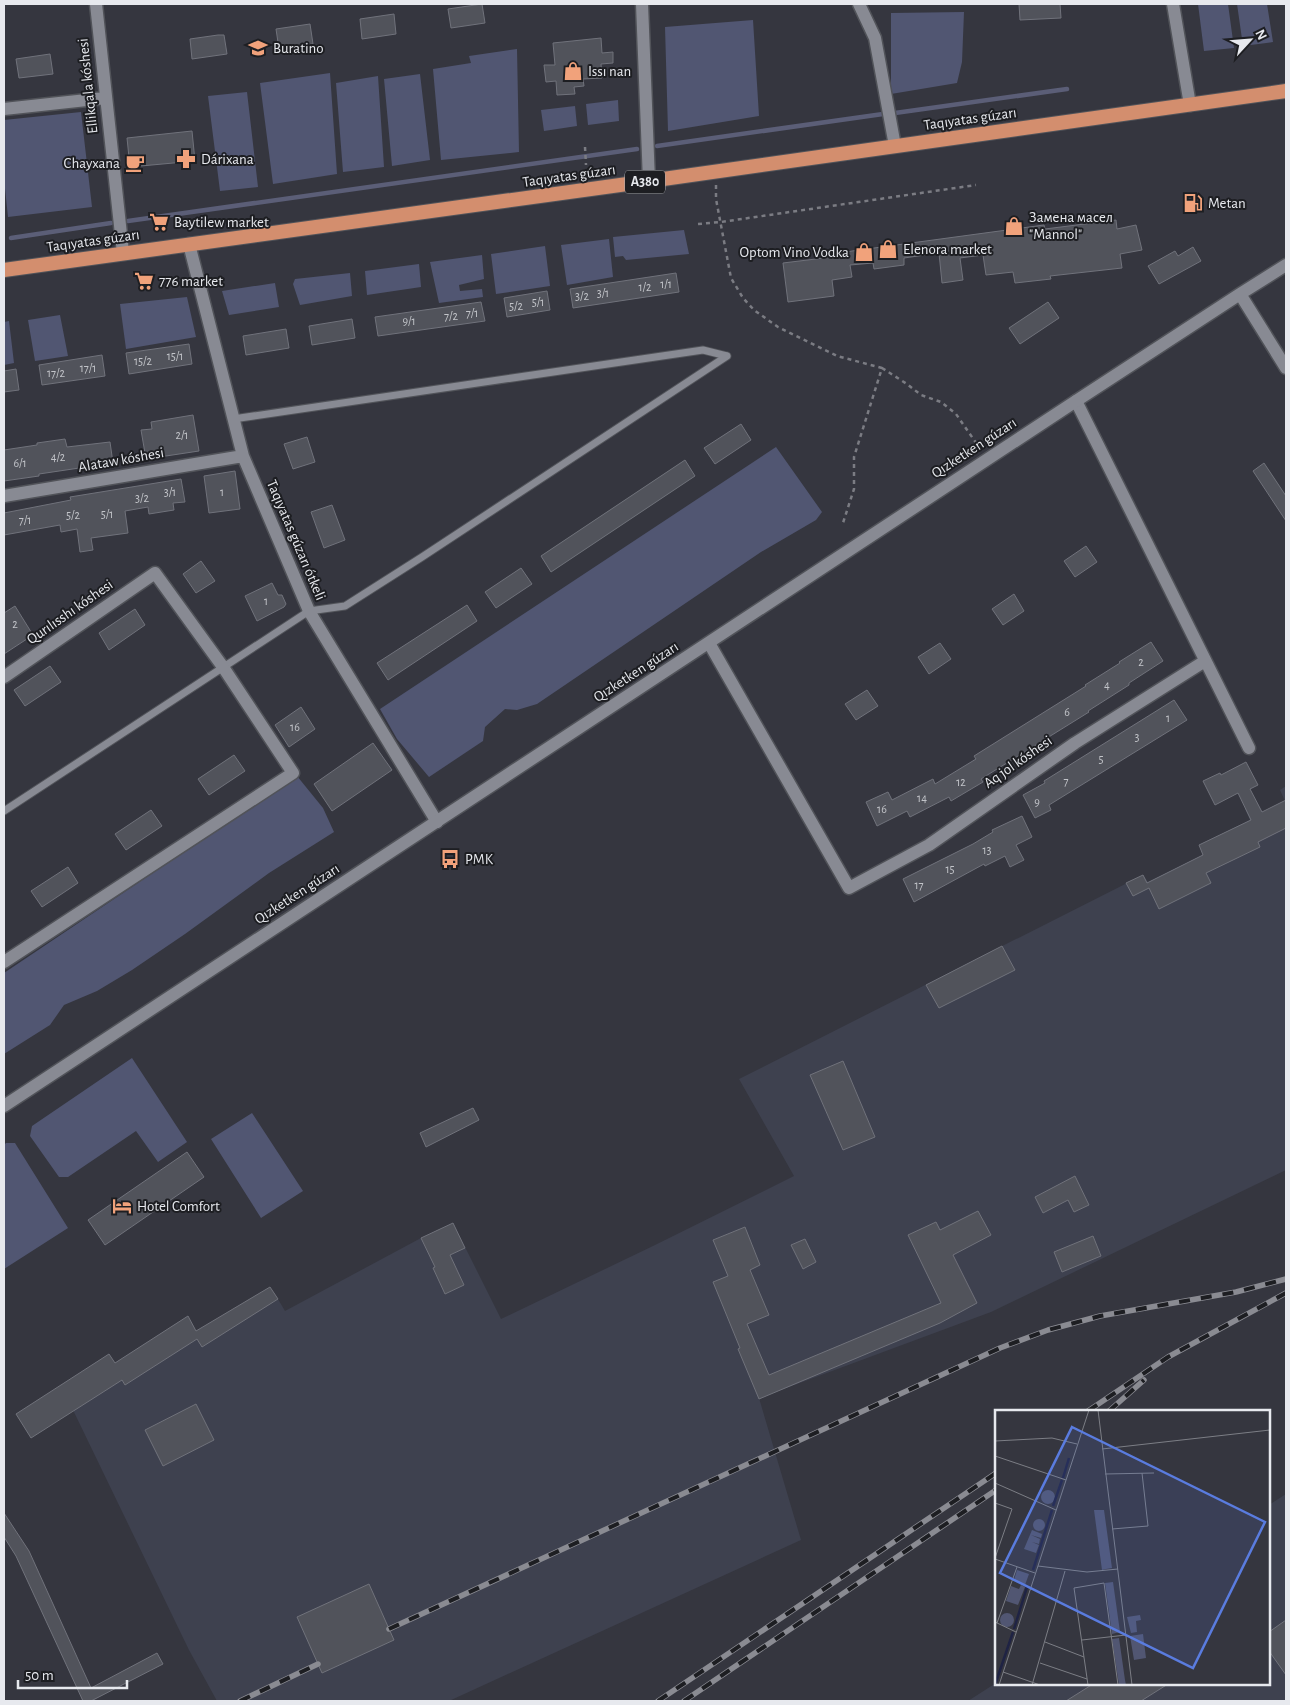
<svg xmlns="http://www.w3.org/2000/svg" width="1290" height="1705" font-family="'Alegreya Sans',sans-serif">
<rect width="100%" height="100%" fill="#35363f"/>
<path fill="#3e414f" d="M 1286,786 L 1286,1170 L 991,1312 L 759,1398 L 801,1540 L 449,1701 L 217,1701 L 189,1650 L 73,1410 L 122,1380 L 197,1339 L 202,1346 L 278,1299 L 285,1311 L 421,1238 L 453,1223 L 501,1319 L 653,1246 L 794,1176 L 739,1079 L 1143,875 L 1148,882 L 1203,855 L 1199,845 L 1250,820 L 1245,809 L 1257,803 L 1262,812 L 1285,801 L 1280,790 Z
M 1286,1494 L 1286,1701 L 968,1701 L 996,1683 L 996,1684 L 1269,1684 L 1269,1505 Z"/>
<path fill="#515672" d="M 1198,4 L 1228,4 L 1234,48 L 1204,51 Z
M 1237,4 L 1267,4 L 1273,42 L 1243,46 Z
M 964,12 L 962,62 L 957,83 L 891,94 L 891,13 Z
M 753,20 L 759,116 L 668,131 L 665,27 Z
M 517,49 L 519,152 L 441,160 L 433,69 L 471,63 L 469,56 Z
M 330,73 L 337,174 L 273,184 L 260,83 Z
M 420,74 L 430,160 L 392,166 L 384,79 Z
M 378,76 L 384,167 L 343,172 L 336,83 Z
M 247,92 L 258,187 L 220,191 L 208,96 Z
M 618,100 L 619,121 L 588,125 L 586,104 Z
M 575,106 L 577,126 L 544,131 L 541,110 Z
M 81,112 L 92,207 L 8,217 L 4,179 L 4,120 Z
M 684,230 L 689,254 L 626,260 L 623,256 L 615,257 L 613,237 Z
M 609,239 L 613,277 L 567,285 L 561,245 Z
M 545,246 L 550,286 L 496,294 L 491,254 Z
M 482,255 L 484,279 L 459,285 L 460,291 L 482,289 L 483,297 L 439,303 L 430,262 Z
M 419,264 L 421,287 L 367,295 L 365,271 Z
M 350,273 L 352,296 L 300,305 L 293,284 L 295,279 Z
M 275,283 L 279,307 L 229,315 L 222,291 Z
M 187,297 L 196,337 L 126,349 L 120,304 Z
M 60,315 L 68,356 L 35,361 L 28,320 Z
M 9,321 L 14,363 L 4,365 L 4,322 Z
M 776,447 L 822,512 L 816,520 L 761,552 L 537,704 L 517,710 L 505,709 L 485,727 L 483,741 L 429,777 L 397,739 L 380,709 Z
M 297,776 L 323,808 L 334,832 L 269,873 L 185,934 L 132,970 L 97,991 L 64,1005 L 50,1025 L 4,1054 L 4,973 Z
M 132,1058 L 187,1142 L 158,1162 L 136,1131 L 68,1177 L 59,1177 L 30,1136 L 32,1126 Z
M 252,1113 L 303,1191 L 261,1218 L 211,1139 Z
M 6,1143 L 15,1143 L 68,1228 L 4,1269 L 4,1145 Z"/>
<g fill="none" stroke-linecap="round" stroke-linejoin="round">
<path stroke="#5b5e77" stroke-width="4.5" d="M 895,113 L 1067,89
M 657,146 L 883,114
M 128,221 L 637,149
M 11,238 L 111,223"/>
</g>
<path fill="#51535b" stroke="#70727b" d="M 482,4 L 485,23 L 451,28 L 448,9 Z
M 1019,4 L 1060,4 L 1061,18 L 1020,20 Z
M 394,14 L 396,34 L 362,39 L 360,19 Z
M 310,24 L 313,44 L 279,49 L 276,29 Z
M 218,35 L 224,35 L 227,54 L 192,59 L 190,39 Z
M 601,38 L 602,53 L 613,52 L 613,63 L 601,64 L 602,78 L 583,79 L 584,86 L 574,87 L 575,94 L 557,95 L 556,81 L 546,82 L 544,65 L 555,65 L 553,43 Z
M 50,54 L 53,74 L 19,78 L 16,59 Z
M 192,131 L 195,161 L 130,167 L 127,138 Z
M 1116,220 L 1117,229 L 1136,225 L 1142,250 L 1120,254 L 1122,268 L 1050,276 L 1051,279 L 1015,283 L 1013,272 L 986,275 L 983,255 L 960,258 L 963,280 L 942,283 L 939,253 L 904,258 L 904,265 L 874,269 L 873,263 L 850,265 L 852,277 L 832,280 L 834,296 L 788,302 L 783,263 L 832,257 L 831,255 L 852,251 L 1007,230 L 1044,225 L 1045,229 Z
M 1193,247 L 1201,261 L 1159,284 L 1148,266 L 1175,251 L 1178,256 Z
M 676,273 L 679,292 L 573,308 L 570,289 Z
M 547,291 L 550,310 L 507,317 L 504,298 Z
M 481,302 L 485,321 L 378,336 L 375,317 Z
M 1048,302 L 1059,318 L 1020,344 L 1009,328 Z
M 352,319 L 355,338 L 312,345 L 309,326 Z
M 286,329 L 289,348 L 246,355 L 243,336 Z
M 189,344 L 192,364 L 129,374 L 126,353 Z
M 102,355 L 105,376 L 42,385 L 39,365 Z
M 16,369 L 19,390 L 4,392 L 4,371 Z
M 193,415 L 199,451 L 146,459 L 141,430 L 152,429 L 151,422 Z
M 741,424 L 751,440 L 715,464 L 704,448 Z
M 307,437 L 315,462 L 293,469 L 284,444 Z
M 65,439 L 67,447 L 110,442 L 113,463 L 39,474 L 39,476 L 4,481 L 4,450 L 37,445 L 37,443 Z
M 685,460 L 695,476 L 551,572 L 541,556 Z
M 1264,463 L 1286,496 L 1286,521 L 1253,471 Z
M 235,471 L 240,509 L 209,513 L 204,476 Z
M 181,479 L 185,502 L 173,503 L 174,510 L 149,514 L 148,507 L 125,511 L 128,533 L 91,538 L 93,550 L 80,552 L 77,529 L 61,532 L 60,525 L 4,535 L 4,513 L 71,500 L 70,497 Z
M 332,505 L 345,540 L 324,548 L 311,512 Z
M 1086,546 L 1097,562 L 1075,577 L 1064,561 Z
M 201,561 L 215,581 L 196,593 L 183,574 Z
M 521,568 L 532,584 L 496,608 L 485,592 Z
M 272,583 L 278,595 L 282,595 L 286,604 L 284,607 L 257,621 L 245,596 Z
M 1014,594 L 1024,611 L 1003,625 L 992,609 Z
M 467,605 L 477,621 L 388,680 L 377,663 Z
M 15,606 L 33,635 L 4,654 L 4,613 Z
M 135,609 L 145,625 L 109,650 L 99,633 Z
M 1151,642 L 1163,661 L 1129,683 L 1129,685 L 1088,711 L 1089,712 L 981,779 L 983,782 L 951,801 L 949,797 L 910,817 L 907,811 L 877,826 L 866,802 L 888,792 L 892,800 L 933,779 L 935,784 L 976,759 L 974,756 L 1086,686 L 1085,685 L 1120,663 L 1119,662 Z
M 940,643 L 951,659 L 929,674 L 918,657 Z
M 50,666 L 61,682 L 25,706 L 14,690 Z
M 867,690 L 878,706 L 856,720 L 845,704 Z
M 1174,700 L 1187,720 L 1049,805 L 1051,810 L 1035,818 L 1023,795 L 1045,783 L 1044,781 Z
M 301,707 L 315,729 L 289,747 L 275,725 Z
M 373,743 L 392,770 L 332,811 L 314,784 Z
M 234,755 L 245,771 L 209,795 L 198,779 Z
M 1246,762 L 1258,785 L 1250,789 L 1262,812 L 1286,800 L 1286,828 L 1258,842 L 1260,847 L 1206,873 L 1211,883 L 1159,909 L 1149,888 L 1133,896 L 1126,883 L 1143,875 L 1147,883 L 1203,855 L 1199,845 L 1251,820 L 1238,793 L 1215,805 L 1203,781 L 1220,773 L 1221,775 Z
M 151,810 L 162,826 L 126,850 L 115,834 Z
M 1022,816 L 1032,837 L 1016,845 L 1024,860 L 1010,867 L 1005,856 L 985,866 L 984,864 L 914,902 L 903,879 L 973,844 L 993,832 L 992,830 Z
M 68,867 L 78,883 L 42,907 L 31,891 Z
M 1002,946 L 1015,970 L 939,1008 L 926,985 Z
M 843,1061 L 875,1137 L 843,1150 L 810,1075 Z
M 473,1108 L 479,1120 L 426,1147 L 420,1133 Z
M 187,1152 L 204,1177 L 105,1245 L 88,1220 Z
M 1075,1176 L 1089,1205 L 1074,1212 L 1068,1200 L 1043,1213 L 1035,1197 Z
M 978,1211 L 991,1235 L 953,1255 L 977,1303 L 940,1323 L 759,1399 L 738,1349 L 740,1348 L 713,1282 L 728,1276 L 713,1240 L 745,1227 L 760,1265 L 750,1270 L 769,1315 L 747,1324 L 769,1375 L 941,1303 L 908,1235 L 936,1222 L 940,1230 Z
M 453,1223 L 465,1248 L 450,1255 L 464,1285 L 445,1294 L 433,1268 L 435,1267 L 421,1238 Z
M 1093,1236 L 1101,1256 L 1062,1272 L 1054,1252 Z
M 805,1239 L 816,1262 L 803,1269 L 791,1245 Z
M 270,1287 L 278,1299 L 202,1347 L 197,1339 L 125,1385 L 122,1380 L 31,1438 L 16,1414 L 109,1354 L 115,1363 L 188,1316 L 196,1331 Z
M 196,1404 L 214,1440 L 163,1466 L 145,1430 Z
M 4,1513 L 29,1551 L 91,1688 L 157,1653 L 163,1664 L 91,1701 L 83,1701 L 16,1556 L 4,1537 Z
M 369,1584 L 394,1640 L 322,1673 L 297,1617 Z
M 1286,1620 L 1286,1675 L 1269,1651 L 1269,1632 Z
M 1093,1684 L 1168,1684 L 1141,1701 L 1066,1701 Z"/>
<g fill="none" stroke-linecap="round" stroke-linejoin="round">
<g stroke="#515359" stroke-width="9">
<path id="service" d="M 233,419 L 703,350 L 727,356
M 4,811 L 309,611 L 345,606 L 422,557 L 727,356"/>
</g>
<g stroke="#515359" stroke-width="15">
<path id="minor" d="M 96,4 L 123,253
M 642,4 L 649,181
M 859,4 L 875,38 L 895,146
M 4,109 L 105,98
M 189,244 L 243,456 L 309,611 L 437,822
M 1076,401 L 1249,748
M 4,496 L 243,456
M 709,643 L 849,888 L 929,845 L 1075,743 L 1205,661
M 4,677 L 155,573 L 223,667 L 293,773 L 4,962"/>
</g>
<g stroke="#515359" stroke-width="15">
<path id="tertiary" d="M 1173,4 L 1190,105
M 1240,294 L 1286,368
M 4,1106 L 1076,401 L 1240,294 L 1286,265"/>
</g>
<g stroke="#515359" stroke-width="16">
<path id="trunk" d="M 4,270 L 649,181 L 1286,91"/>
</g>
<path stroke="#7b7c83" stroke-width="2.5" stroke-dasharray="4 4" stroke-linecap="butt" d="M 585,147 L 586,165
M 716,185 L 716,199 L 731,278 L 743,298 L 754,310 L 778,327 L 837,356 L 882,368 L 854,457 L 854,489 L 842,526
M 698,224 L 721,222 L 976,185
M 882,368 L 907,384 L 921,395 L 941,402 L 956,414 L 981,450"/>
<use href="#service" stroke="#888a93" stroke-width="7"/>
<use href="#minor" stroke="#888a93" stroke-width="12"/>
<use href="#tertiary" stroke="#888a93" stroke-width="12"/>
<use href="#trunk" stroke="#d38e6e" stroke-width="14"/>
<g stroke="#8a8b92" stroke-width="5.5">
<path id="rail" d="M 1088,1411 L 1168,1357 L 1286,1293
M 1109,1411 L 1144,1380
M 389,1629 L 1000,1348 L 1048,1330 L 1100,1316 L 1236,1292 L 1286,1279
M 240,1701 L 318,1664
M 658,1701 L 996,1473
M 684,1701 L 996,1490"/>
</g>
<use href="#rail" stroke="#1d1e22" stroke-width="4" stroke-dasharray="11" stroke-linecap="butt"/>
</g>
<defs>
<g id="school-bare" transform="scale(1.5)"><path d="M0-5L7-2L0 1L-7-2ZM-4 1L0 2.5L4 1V4Q0 6-4 4Z" fill="#f1a27b" stroke="#1d1e22" stroke-width="2.5" paint-order="stroke"/></g>
<g id="shop-bare" transform="scale(1.5)"><path d="M-5-2.5h2.3a2.7 3.5 0 0 1 5.4 0H5L5.5 6h-11ZM-1.5-2.5h3a1.5 2.3 0 0 0-3 0Z" fill="#f1a27b" stroke="#1d1e22" stroke-width="2.5" paint-order="stroke"/></g>
<g id="pharmacy-bare" transform="scale(1.5)"><path d="M-2-6h4v4h4v4h-4v4h-4v-4h-4v-4h4Z" fill="#f1a27b" stroke="#1d1e22" stroke-width="2.5" paint-order="stroke"/></g>
<g id="cafe-bare" transform="scale(1.5)"><path d="M-5.5-4.5H6V0H3Q3 3.5 0 3.5H-2.5Q-5.5 3.5-5.5 0ZM3-3.2v2h1.7v-2ZM-6 4.5H4V6H-6Z" fill="#f1a27b" stroke="#1d1e22" stroke-width="2.5" paint-order="stroke"/></g>
<g id="fuel-bare" transform="scale(1.5)"><path d="M-5.5-6h7V0h2V4h1.3V-2.5L3-4.5l.8-.8L6-3V5H2.5V1h-1V6h-7ZM-4.2-4.7v3.2H.2V-4.7Z" fill="#f1a27b" stroke="#1d1e22" stroke-width="2.5" paint-order="stroke"/></g>
<g id="supermarket-bare" transform="scale(1.5)"><path d="M-6-5.5h2.5l.6 2H6L4.5 2H-2.5L-4.4-4H-6ZM-1.5 3.2a1.3 1.3 0 1 0 .1 0ZM3 3.2a1.3 1.3 0 1 0 .1 0Z" fill="#f1a27b" stroke="#1d1e22" stroke-width="2.5" paint-order="stroke"/></g>
<g id="bus-bare" transform="scale(1.5)"><path d="M-5-6H5V4H4V6H2V4H-2V6H-4V4H-5ZM-3.5-4V0h7V-4ZM-3.5 1.2v1.5H-2V1.2ZM2 1.2v1.5H3.5V1.2Z" fill="#f1a27b" stroke="#1d1e22" stroke-width="2.5" paint-order="stroke"/></g>
<g id="hotel-bare" transform="scale(1.5)"><path d="M-6-4.5h1.5V1H6V5H4.5V3h-9V5H-6ZM-4 0a1.8 1.8 0 1 1 3.6 0ZM.5 0V-2.5h3Q6-2.5 6 0Z" fill="#f1a27b" stroke="#1d1e22" stroke-width="2.5" paint-order="stroke"/></g>
</defs>
<g fill-rule="evenodd">
<use href="#school-bare" x="258" y="48"/>
<use href="#shop-bare" x="573" y="71"/>
<use href="#pharmacy-bare" x="186" y="159"/>
<use href="#cafe-bare" x="135" y="163"/>
<use href="#fuel-bare" x="1193" y="203"/>
<use href="#supermarket-bare" x="159" y="222"/>
<use href="#shop-bare" x="1014" y="226"/>
<use href="#shop-bare" x="888" y="249"/>
<use href="#shop-bare" x="864" y="252"/>
<use href="#supermarket-bare" x="144" y="281"/>
<use href="#bus-bare" x="450" y="859"/>
<use href="#hotel-bare" x="122" y="1206"/>
</g>
<g text-anchor="middle" dominant-baseline="central" stroke-width="4" stroke-linejoin="round" paint-order="stroke">
<g font-size="12" fill="#c2c4c9">
<text x="666" y="284">1/1</text>
<text x="645" y="287">1/2</text>
<text x="603" y="293">3/1</text>
<text x="582" y="296">3/2</text>
<text x="538" y="302">5/1</text>
<text x="516" y="306">5/2</text>
<text x="472" y="313">7/1</text>
<text x="451" y="316">7/2</text>
<text x="409" y="321">9/1</text>
<text x="175" y="356">15/1</text>
<text x="143" y="361">15/2</text>
<text x="88" y="368">17/1</text>
<text x="56" y="373">17/2</text>
<text x="182" y="435">2/1</text>
<text x="58" y="457">4/2</text>
<text x="20" y="463">6/1</text>
<text x="170" y="492">3/1</text>
<text x="222" y="492">1</text>
<text x="142" y="498">3/2</text>
<text x="107" y="514">5/1</text>
<text x="73" y="515">5/2</text>
<text x="25" y="520">7/1</text>
<text x="266" y="601">1</text>
<text x="15" y="624">2</text>
<text x="1141" y="662">2</text>
<text x="1107" y="685">4</text>
<text x="1067" y="712">6</text>
<text x="1168" y="718">1</text>
<text x="295" y="727">16</text>
<text x="1137" y="737">3</text>
<text x="1101" y="759">5</text>
<text x="1066" y="781">7</text>
<text x="961" y="782">12</text>
<text x="922" y="798">14</text>
<text x="1037" y="802">9</text>
<text x="882" y="809">16</text>
<text x="987" y="850">13</text>
<text x="950" y="869">15</text>
<text x="919" y="885">17</text>
</g>
<rect fill="#1d1e22" stroke="#aaacb1" stroke-width="1" x="625" y="170.5" width="40" height="23" rx="4"/>
<g font-size="14" font-weight="bold" fill="#e7e9ee">
<text x="645" y="182">A380</text>
</g>
<g font-size="15" fill="#e7e9ee" stroke="#1d1e22" text-anchor="start">
<text x="273" y="48">Buratino</text>
<text x="588" y="71">Issı nan</text>
<text x="201" y="159">Dárixana</text>
<text x="120" y="163" text-anchor="end">Chayxana</text>
<text x="1208" y="203">Metan</text>
<text x="1029" y="217">Замена масел<tspan x="1029" dy="17">"Mannol"</tspan></text>
<text x="174" y="222">Baytilew market</text>
<text x="903" y="249">Elenora market</text>
<text x="849" y="252" text-anchor="end">Optom Vino Vodka</text>
<text x="159" y="281">776 market</text>
<text x="465" y="859">PMK</text>
<text x="137" y="1206">Hotel Comfort</text>
</g>
<g font-size="15" fill="#e7e9ee" stroke="#1d1e22">
<text transform="translate(88 86) rotate(-96)">Ellikqala kóshesi</text>
<text transform="translate(970 119) rotate(-8)">Taqıyatas gúzarı</text>
<text transform="translate(569 176) rotate(-8)">Taqıyatas gúzarı</text>
<text transform="translate(93 241) rotate(-8)">Taqıyatas gúzarı</text>
<text transform="translate(974 448) rotate(-33)">Qızketken gúzarı</text>
<text transform="translate(121 460) rotate(-10)">Alataw kóshesi</text>
<text transform="translate(296 540) rotate(67)">Taqıyatas gúzarı ótkeli</text>
<text transform="translate(70 612) rotate(-35)">Qurılısshı kóshesi</text>
<text transform="translate(636 672) rotate(-33)">Qızketken gúzarı</text>
<text transform="translate(1018 762) rotate(-35)">Aq jol kóshesi</text>
<text transform="translate(297 894) rotate(-33)">Qızketken gúzarı</text>
</g>
</g>
<g transform="translate(995 1410)">
<rect width="275" height="275" fill="#35363f"/>
<path d="M46 87a7 7 0 1 1 14 0a7 7 0 1 1-14 0ZM 99,100 L 109,100 L 117,158 L 111,159 L 107,160 ZM38 115a6 6 0 1 1 12 0a6 6 0 1 1-12 0ZM 37,120 L 47,124 L 46,128 L 36,125 L 45,129 L 44,134 L 37,132 L 44,135 L 41,143 L 29,139 ZM 22,160 L 34,164 L 30,175 L 19,170 ZM 118,172 L 125,222 L 117,224 L 110,173 ZM 26,175 L 30,177 L 23,195 L 11,191 L 16,176 L 24,179 ZM5 210a7 7 0 1 1 14 0a7 7 0 1 1-14 0ZM 145,205 L 146,210 L 141,211 L 142,222 L 136,223 L 132,207 ZM 148,224 L 151,248 L 139,250 L 135,226 ZM 124,228 L 130,270 L 131,275 L 124,275 L 117,229 Z" fill="#515672"/>
<path fill="none" stroke="#1f2344" stroke-width="2.5" d="M 68,68 L 74,48M 58,96 L 67,70M 38,160 L 57,100M 19,219 L 32,177M 0,275 L 18,222"/>
<path fill="none" stroke="#7c7e85" stroke-width="1" d="M 103,0 L 137,275M 0,31 L 57,28 L 82,34M 107,39 L 275,20M 0,46 L 71,70M 110,64 L 159,63M 0,73 L 61,100M 0,93 L 17,99 L 0,148M 117,119 L 153,116 L 147,63M 0,149 L 40,163M 43,156 L 92,162 L 123,159M 0,212 L 21,222M 2,213 L 22,157M 87,230 L 131,225M 50,232 L 89,247M 45,253 L 92,269M 8,262 L 45,275M 4,275 L 94,0M 37,275 L 70,161M 93,275 L 79,178 L 109,173 L 123,275"/>
<path fill="#5a7cdf" fill-opacity="0.15" stroke="#5a7cdf" stroke-width="2.5" d="M 77,17 L 270,112 L 198,258 L 5,163 Z"/>
<rect width="275" height="275" fill="none" stroke="#e7e9ee" stroke-width="2.5"/>
</g>
<rect width="1290" height="1705" fill="none" stroke="#e7e9ee" stroke-width="10"/>
<g transform="translate(1250 40) rotate(64)" stroke="#1d1e22" stroke-width="4" paint-order="stroke">
<path d="M0-4L9 19L0 12L-9 19Z" fill="#e7e9ee"/>
<text y="-8" font-size="14" font-weight="bold" text-anchor="middle" fill="#e7e9ee">N</text>
</g>
<path d="M18 1680v8h109v-8" fill="none" stroke="#e7e9ee" stroke-width="2.5"/>
<text x="25" y="1680" font-size="15" fill="#e7e9ee" stroke="#1d1e22" stroke-width="4" paint-order="stroke">50 m</text>
</svg>
